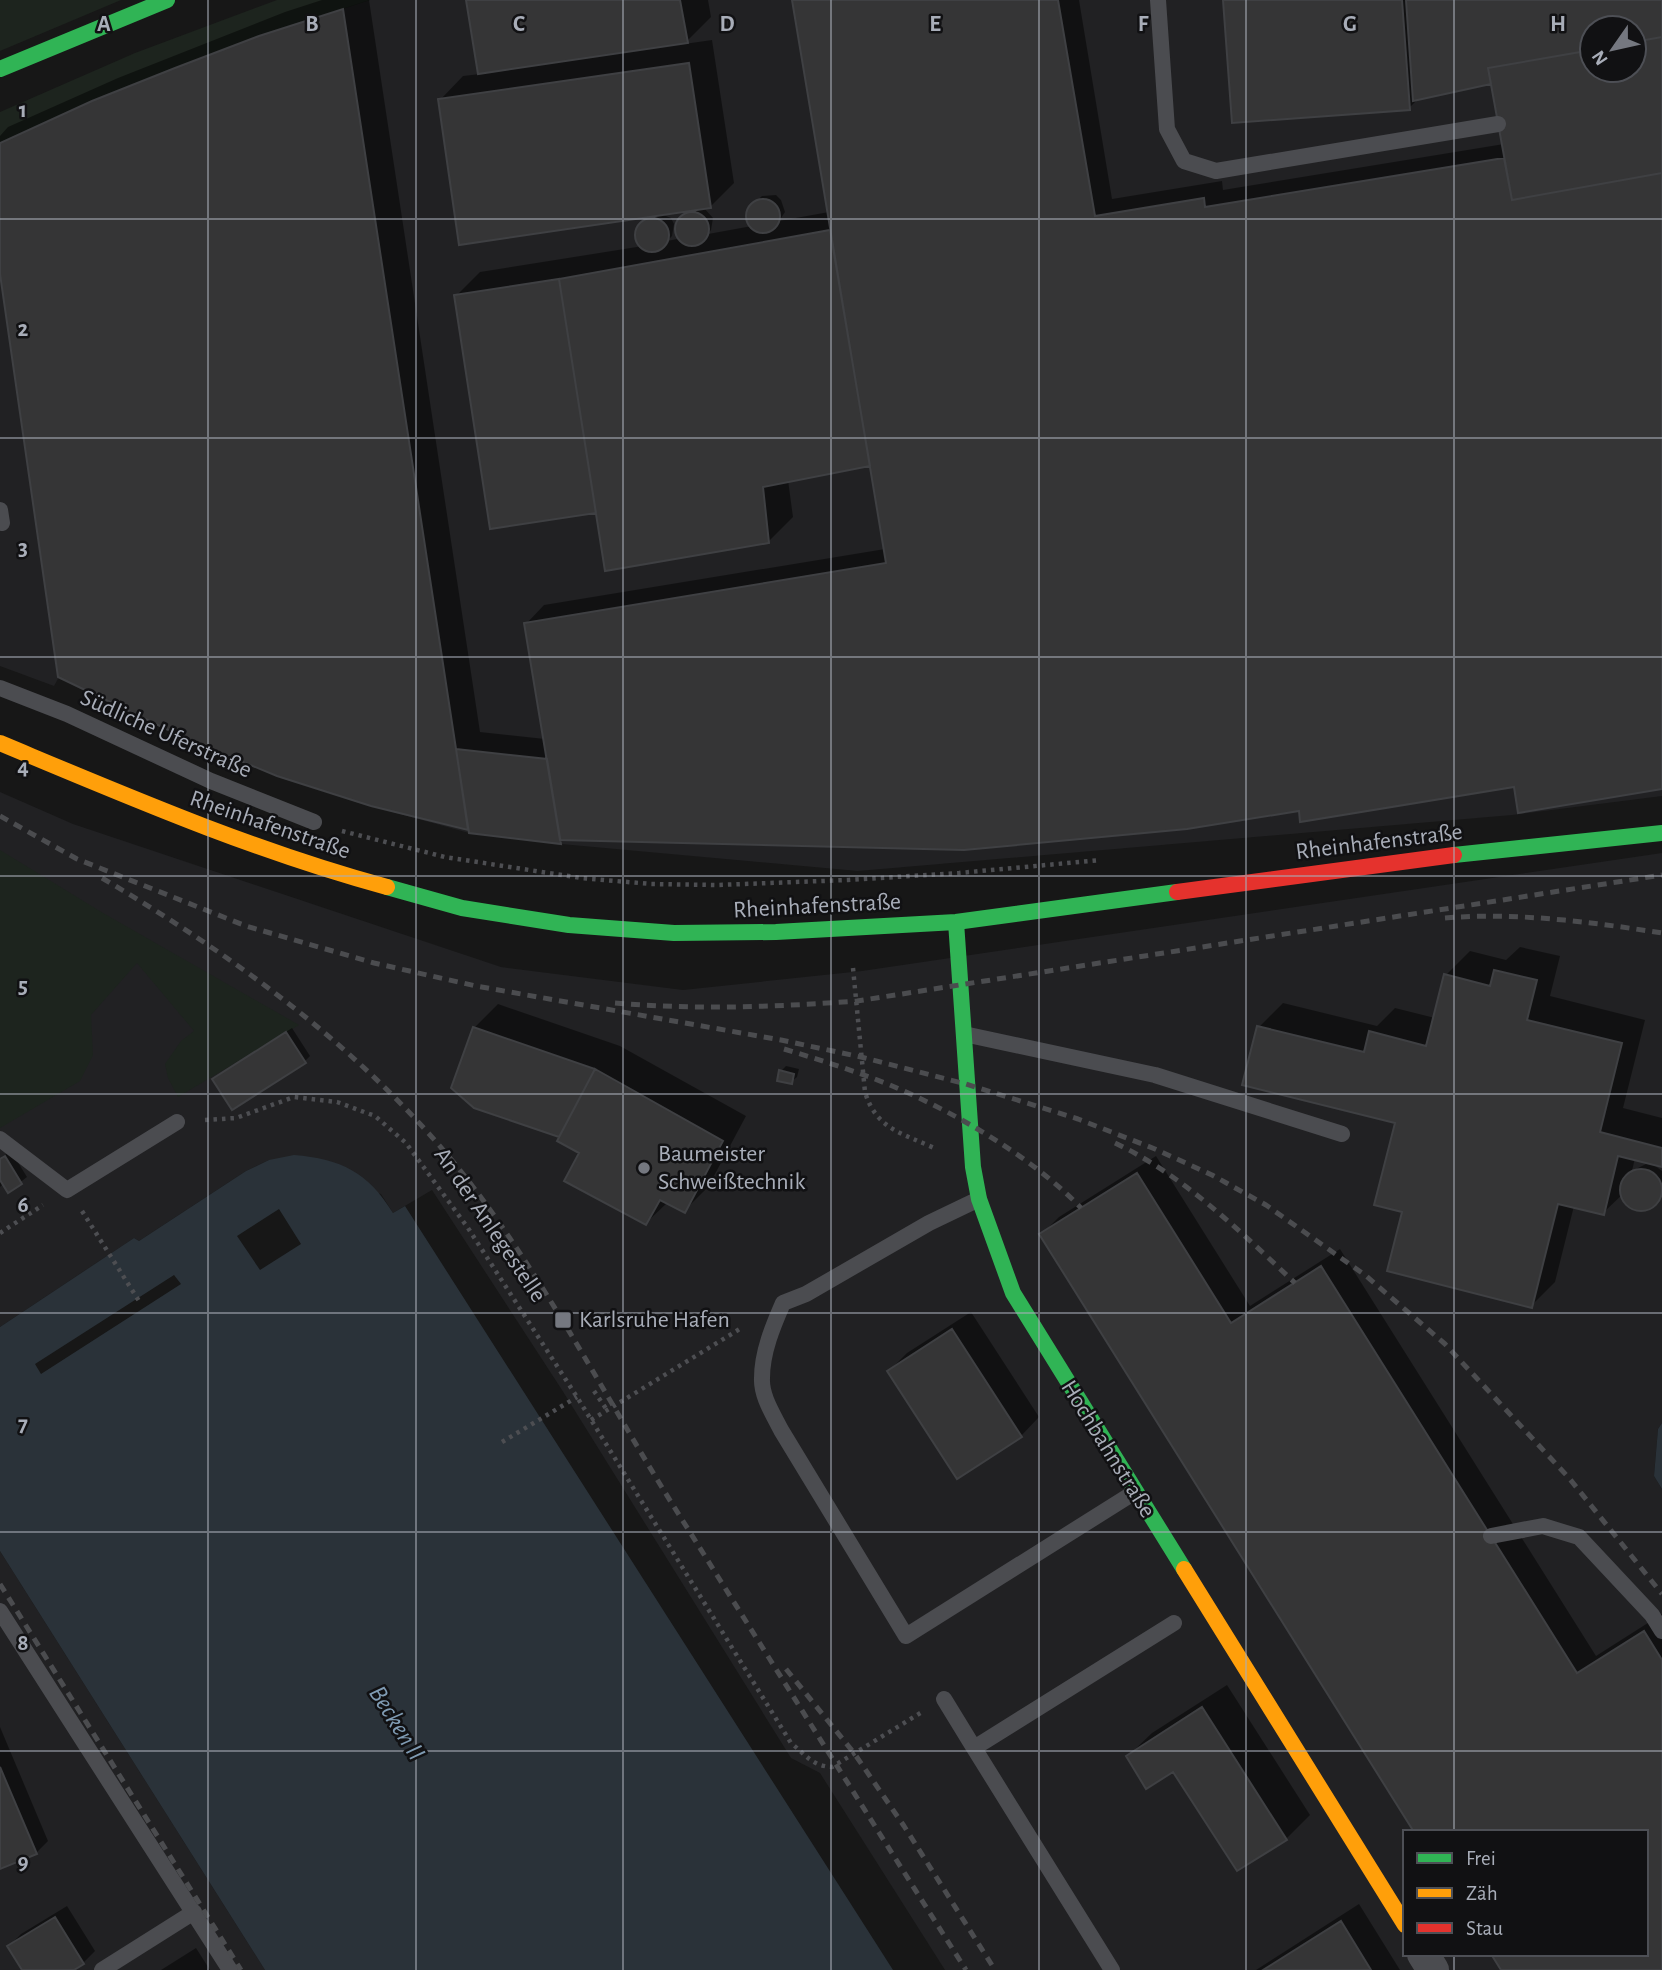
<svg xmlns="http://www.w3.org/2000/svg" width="1662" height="1970" font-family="'Alegreya Sans',sans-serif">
<rect width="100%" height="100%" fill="#171717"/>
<path fill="#212123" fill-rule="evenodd" d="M 370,0 L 1662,0 L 1662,796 L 1512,815 L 858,871 L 561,844 L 469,833 L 371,806 L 277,776 L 185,738 L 59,677 L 54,686 L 0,666 L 0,143 L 92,101 L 259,36 ZM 1592,28 L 1634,28 L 1634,70 L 1592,70 Z
M 0,792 L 73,824 L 501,967 L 683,990 L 862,971 L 1662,853 L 1662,1423 L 1658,1429 L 1654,1476 L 1662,1489 L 1662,1970 L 945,1970 L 820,1773 L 791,1758 L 562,1390 L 432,1190 L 393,1213 L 381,1194 L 269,1160 L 246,1171 L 139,1241 L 134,1238 L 0,1327 ZM 1405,1832 L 1646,1832 L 1646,1954 L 1405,1954 Z
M 0,1551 L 265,1970 L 0,1970 Z"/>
<path fill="#1d241e" d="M 0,0 L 121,0 L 0,51 Z
M 277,0 L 370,0 L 259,36 L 92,101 L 0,143 L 0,112 L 135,53 Z
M 0,850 L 103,913 L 299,1025 L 178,1097 L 168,1078 L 165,1064 L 181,1041 L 194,1031 L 137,963 L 91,1015 L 93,1055 L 80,1081 L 0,1128 Z"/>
<path fill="#2a3239" d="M 294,1155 C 341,1159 368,1172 393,1213 L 405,1206 L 893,1970 L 265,1970 L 0,1551 L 0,1327 L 134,1238 L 139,1241 L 246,1171 L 269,1160 Z
M 1662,1423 L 1662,1489 L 1654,1476 L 1658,1429 Z"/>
<path fill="#171717" d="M 279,1209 L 301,1244 L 260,1270 L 237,1236 Z
M 174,1275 L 181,1284 L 41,1374 L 35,1364 Z"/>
<path fill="#0007" fill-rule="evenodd" d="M 322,0 L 369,0 L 480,732 L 545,739 L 526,624 L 544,605 L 885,549 L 871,462 L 788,480 L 793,517 L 769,541 L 597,511 L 456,296 L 480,272 L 643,246 L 637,239 L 640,225 L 650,215 L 440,100 L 463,76 L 480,74 L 467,0 L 708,0 L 711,17 L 684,44 L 712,40 L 734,183 L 710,207 L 704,208 L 713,218 L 711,230 L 708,234 L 752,226 L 748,214 L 750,207 L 762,196 L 776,195 L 781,200 L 785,212 L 779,221 L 829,212 L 793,0 L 1079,0 L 1112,199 L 1222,181 L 1223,190 L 1504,144 L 1492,81 L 1419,98 L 1409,108 L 1224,0 L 1662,0 L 1662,788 L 1515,785 L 1300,809 L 564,839 L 561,842 L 470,826 L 467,828 L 0,261 L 0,136 L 8,127 L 118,78 L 285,12 ZM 1592,28 L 1634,28 L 1634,70 L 1592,70 ZM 689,210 L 679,220 L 677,233 L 682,238 L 667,241 L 672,236 L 674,224 L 671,218 L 661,214 Z
M 1520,947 L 1560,956 L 1550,996 L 1645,1020 L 1623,1108 L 1662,1118 L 1662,1165 L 1635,1158 L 1632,1171 L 1650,1162 L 1662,1171 L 1662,1194 L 1651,1206 L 1637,1208 L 1626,1201 L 1624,1193 L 1603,1213 L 1574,1206 L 1555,1282 L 1531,1306 L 1404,1211 L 1397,1122 L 1259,1027 L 1283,1003 L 1377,1026 L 1395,1008 L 1435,1018 L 1446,975 L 1470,951 L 1506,960 Z
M 498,1004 L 620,1046 L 746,1116 L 708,1187 L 684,1211 L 668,1202 L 646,1223 L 581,1152 L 562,1136 L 475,1106 L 474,1028 Z
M 292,1028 L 310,1056 L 304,1062 L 214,1079 Z
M 786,1066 L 799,1069 L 797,1077 L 791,1082 L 781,1071 Z
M 11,1151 L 27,1177 L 9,1191 L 4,1183 L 0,1187 L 0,1158 Z
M 1156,1156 L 1250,1306 L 1340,1249 L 1596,1656 L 1662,1614 L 1662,1970 L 1503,1970 L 1646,1954 L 1646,1832 L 1041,1235 L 1059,1217 Z
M 971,1312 L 1039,1417 L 1021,1436 L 889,1371 L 907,1353 Z
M 1227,1685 L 1310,1815 L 1286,1839 L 1173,1769 L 1128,1756 L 1152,1733 Z
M 0,1727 L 48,1841 L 36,1853 L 0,1867 Z
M 1359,1904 L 1400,1970 L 1256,1970 Z
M 67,1906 L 95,1951 L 83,1963 L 71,1970 L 24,1970 L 9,1946 L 21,1934 Z
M 196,1948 L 210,1970 L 161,1970 Z"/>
<path fill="#353536" stroke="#3f4043" stroke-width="2" d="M 466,0 L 680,0 L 688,43 L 478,74 Z
M 792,0 L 1058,0 L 1095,216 L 1204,198 L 1205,207 L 1504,158 L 1512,200 L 1662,173 L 1662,789 L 1518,813 L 1514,787 L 1300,822 L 1299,811 L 1187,829 L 964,850 L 560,840 L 524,623 L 886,563 Z
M 1223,0 L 1402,0 L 1410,110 L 1232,123 Z
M 1406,0 L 1662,0 L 1662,37 L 1634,42 L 1634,28 L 1592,28 L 1592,50 L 1488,68 L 1491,84 L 1413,101 Z
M 343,9 L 456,749 L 468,830 L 371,806 L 277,776 L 185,738 L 58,677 L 0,274 L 0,143 L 92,101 L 175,68 L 259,36 Z
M 1662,37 L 1662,173 L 1512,200 L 1488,68 L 1592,50 L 1592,70 L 1634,70 L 1634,42 Z
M 689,63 L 711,208 L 459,245 L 438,99 Z
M746 216a17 17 0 1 1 34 0a17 17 0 1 1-34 0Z
M675 229a17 17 0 1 1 34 0a17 17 0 1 1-34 0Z
M635 235a17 17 0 1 1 34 0a17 17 0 1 1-34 0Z
M 830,230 L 870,466 L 763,487 L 769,543 L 605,571 L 559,279 Z
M 559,279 L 596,513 L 490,529 L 454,295 Z
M 456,749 L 547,759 L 561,844 L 469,833 Z
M 1494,970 L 1537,980 L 1527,1020 L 1622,1043 L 1600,1132 L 1662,1148 L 1662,1167 L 1618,1156 L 1604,1215 L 1558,1204 L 1532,1308 L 1387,1271 L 1402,1212 L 1374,1205 L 1395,1123 L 1242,1085 L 1257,1026 L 1364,1052 L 1369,1031 L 1426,1046 L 1444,974 L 1490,986 Z
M 473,1027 L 595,1069 L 559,1137 L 474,1108 L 451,1088 Z
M 286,1032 L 306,1063 L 232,1110 L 212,1079 Z
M 595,1069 L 723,1141 L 685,1213 L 660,1200 L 646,1225 L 564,1181 L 579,1153 L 557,1141 Z
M 779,1070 L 794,1074 L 792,1084 L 777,1081 Z
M 5,1156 L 22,1184 L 8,1193 L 0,1180 L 0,1159 Z
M1620 1190a21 21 0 1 1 42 0a21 21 0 1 1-42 0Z
M 1137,1173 L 1231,1323 L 1321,1266 L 1577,1673 L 1644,1631 L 1662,1660 L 1662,1970 L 1501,1970 L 1491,1954 L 1646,1954 L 1646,1832 L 1414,1832 L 1039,1234 Z
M 952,1329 L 1022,1437 L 957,1479 L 887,1371 Z
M 1202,1707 L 1287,1840 L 1237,1871 L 1173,1772 L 1146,1789 L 1126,1756 Z
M 0,1767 L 37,1854 L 0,1869 Z
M 55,1917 L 84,1964 L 74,1970 L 22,1970 L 7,1946 Z
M 1341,1921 L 1371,1970 L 1263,1970 Z"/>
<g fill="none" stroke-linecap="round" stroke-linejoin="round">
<path stroke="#4d4e52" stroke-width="4.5" stroke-dasharray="3.5 5" stroke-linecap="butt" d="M 342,831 L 445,857 L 581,878 L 651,884 L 718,885 L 848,880 L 959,873 L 1101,860
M 853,968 L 865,1092 C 876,1129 902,1133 934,1148
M 205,1120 L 236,1118 L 294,1097 L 337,1102 L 375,1116 L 406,1143 L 468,1228 L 577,1397 L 791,1743 C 806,1755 812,1766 832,1767 L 922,1712
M 82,1211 L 139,1301
M 0,1233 L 43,1205
M 594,1391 L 607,1410
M 591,1420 L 743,1327
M 502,1442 L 577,1397"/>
<path stroke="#4b4c50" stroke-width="16" d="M 1158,0 L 1167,129 L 1184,161 L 1216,171 L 1498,124
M 0,510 L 2,523
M 0,688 L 67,714 L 211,781 L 314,822
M 964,1034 L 1155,1075 L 1342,1134
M 0,1139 L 67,1190 L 177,1122
M 979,1199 L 929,1223 L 806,1294 L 783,1303 C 773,1326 762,1352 762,1378 C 761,1396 773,1414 781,1430 L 906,1636 L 1135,1492
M 1491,1536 L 1543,1526 L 1579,1537 L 1652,1615 L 1662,1631
M 0,1611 L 230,1970
M 944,1699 L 974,1748 L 1174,1623
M 974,1748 L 1112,1970
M 102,1970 L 194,1912"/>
<path stroke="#4b4c50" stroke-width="32" d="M 1423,1954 L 1433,1970"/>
<path stroke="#30b455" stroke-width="16" d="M 0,69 L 167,0
M 1454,855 L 1662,833
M 387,887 L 462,908 L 569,925 L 674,933 L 776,932 L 956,922 L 1177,892
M 956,922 L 973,1167 L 979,1199 L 1013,1293 L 1184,1569"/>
<path stroke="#ff9f0a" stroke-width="16" d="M 0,743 C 127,796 254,851 387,887
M 1184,1569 L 1405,1925"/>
<path stroke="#e5322d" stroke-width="16" d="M 1177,892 L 1454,855"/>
<path stroke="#4b4c4f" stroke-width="5" stroke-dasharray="9 7" stroke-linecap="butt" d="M 0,816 L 77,859 L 246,926 L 374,963 L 476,986 L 781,1040 L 861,1057 L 966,1084 L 1078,1119 L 1155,1149 L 1212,1175 L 1266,1205 L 1365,1275 L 1445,1344 L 1569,1478 L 1662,1594
M 102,878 C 249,965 387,1067 488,1207 C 556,1301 610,1404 671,1502 C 769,1658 867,1814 966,1970
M 1445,918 C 1517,912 1591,922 1662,933
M 615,1003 C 697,1010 775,1007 857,1001 L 1662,875
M 784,1049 C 810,1057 836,1065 861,1074 C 933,1099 1028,1152 1081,1208
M 1115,1143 C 1183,1175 1241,1232 1295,1283
M 0,1584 L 241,1970
M 786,1669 L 854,1753 L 904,1826 L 995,1970"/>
</g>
<path fill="none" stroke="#a8adb8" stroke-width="2" stroke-opacity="0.55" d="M 208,0 L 208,1970M 416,0 L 416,1970M 623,0 L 623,1970M 831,0 L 831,1970M 1039,0 L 1039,1970M 1246,0 L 1246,1970M 1454,0 L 1454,1832M 0,219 L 1662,219M 0,438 L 1662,438M 0,657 L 1662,657M 0,876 L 1662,876M 0,1094 L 1662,1094M 0,1313 L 1662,1313M 0,1532 L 1662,1532M 0,1751 L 1662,1751M 1454,1954 L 1454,1970"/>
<g fill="#757880" stroke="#111113" stroke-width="2.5">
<circle cx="644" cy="1168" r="7"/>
<rect x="554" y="1311" width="18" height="18" rx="3.5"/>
</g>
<g text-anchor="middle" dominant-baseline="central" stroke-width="5" stroke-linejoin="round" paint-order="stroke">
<g font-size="24" fill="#a8adb8" stroke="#111113">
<text transform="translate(166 734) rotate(24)">Südliche Uferstraße</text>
<text transform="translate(270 825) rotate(19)">Rheinhafenstraße</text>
<text transform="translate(1379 842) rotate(-7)">Rheinhafenstraße</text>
<text transform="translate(817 906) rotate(-3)">Rheinhafenstraße</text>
<text transform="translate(490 1225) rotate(56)">An der Anlegestelle</text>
<text transform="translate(1108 1449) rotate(58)">Hochbahnstraße</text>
</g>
<g font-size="24" fill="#a8adb8" stroke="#111113" text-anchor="start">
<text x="658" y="1154">Baumeister<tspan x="658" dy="28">Schweißtechnik</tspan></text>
<text x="579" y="1320">Karlsruhe Hafen</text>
</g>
<g font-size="26" font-style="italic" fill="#7f9bb3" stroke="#111113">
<text transform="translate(397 1723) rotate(58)">Becken II</text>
</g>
</g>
<g font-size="23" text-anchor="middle" font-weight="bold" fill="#a8adb8" stroke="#111113" stroke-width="5" stroke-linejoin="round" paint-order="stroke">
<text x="104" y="31">A</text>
<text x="312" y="31">B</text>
<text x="519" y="31">C</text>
<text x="727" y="31">D</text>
<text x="935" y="31">E</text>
<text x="1143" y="31">F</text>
<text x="1350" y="31">G</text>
<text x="1558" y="31">H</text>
<text x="23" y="117">1</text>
<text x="23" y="336">2</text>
<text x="23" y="555">3</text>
<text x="23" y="774">4</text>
<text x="23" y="993">5</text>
<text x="23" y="1212">6</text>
<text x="23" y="1431">7</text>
<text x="23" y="1650">8</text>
<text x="23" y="1869">9</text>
</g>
<rect x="1403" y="1830" width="245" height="126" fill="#111113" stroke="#4d4f55" stroke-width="2"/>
<rect x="1417" y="1853" width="35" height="10" fill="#30b455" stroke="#4d4f55" stroke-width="2"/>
<text x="1466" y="1865" font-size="21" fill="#a8adb8">Frei</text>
<rect x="1417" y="1888" width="35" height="10" fill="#ff9f0a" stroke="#4d4f55" stroke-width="2"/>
<text x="1466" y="1900" font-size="21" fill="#a8adb8">Zäh</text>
<rect x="1417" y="1923" width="35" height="10" fill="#e5322d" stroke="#4d4f55" stroke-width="2"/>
<text x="1466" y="1935" font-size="21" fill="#a8adb8">Stau</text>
<g transform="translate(1613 49) rotate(236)"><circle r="33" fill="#111113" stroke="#4d4f55" stroke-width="2"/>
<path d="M0-5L12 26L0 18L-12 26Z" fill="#757880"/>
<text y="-10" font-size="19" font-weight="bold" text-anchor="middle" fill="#a8adb8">N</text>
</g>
</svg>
